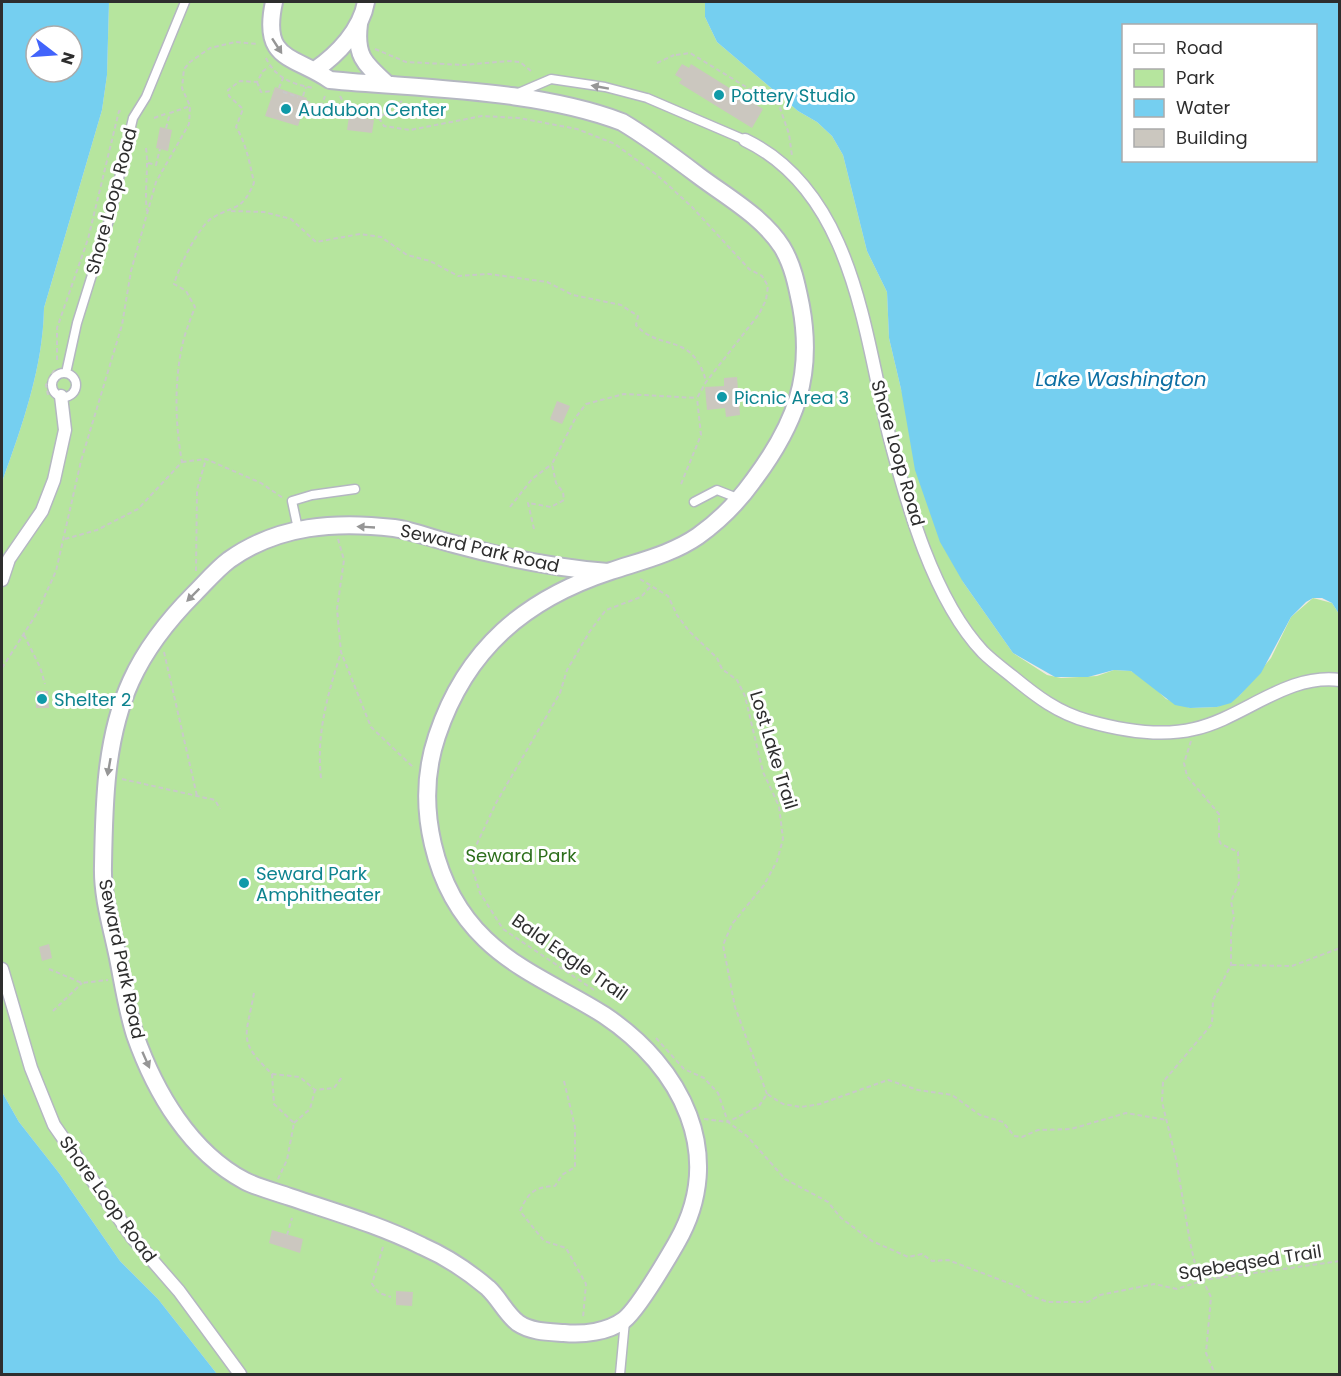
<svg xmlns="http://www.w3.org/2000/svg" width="1341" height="1376" font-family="Poppins,sans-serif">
<rect width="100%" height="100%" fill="#efe9e1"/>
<path fill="#b6e59e" d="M 109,2 L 705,2 L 705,17 L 717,42 L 798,111 L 817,122 L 832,136 L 843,155 L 867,251 L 887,292 L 889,338 L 901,389 L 963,582 L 1013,653 L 1047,675 L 1061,678 L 1097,676 L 1114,670 L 1131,671 L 1150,683 L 1166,699 L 1190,708 L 1217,707 L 1240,695 L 1271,658 L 1291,617 L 1313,598 L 1332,603 L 1339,614 L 1339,1374 L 217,1374 L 158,1299 L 120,1261 L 59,1173 L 19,1122 L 2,1092 L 2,482 C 22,426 43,368 44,308 L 102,110 L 107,75 Z"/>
<path fill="#75cff0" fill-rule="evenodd" d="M 2,2 L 109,2 L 107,75 L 102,110 L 44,308 C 43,368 22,426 2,482 ZM 36,36 L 72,36 L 72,72 L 36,72 Z
M 705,2 L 1339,2 L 1339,614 L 1332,603 L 1322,598 L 1313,598 L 1306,602 L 1291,617 L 1261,673 L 1240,695 L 1231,703 L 1217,707 L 1190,708 L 1175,705 L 1131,671 L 1114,670 L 1088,677 L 1055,677 L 1013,653 L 963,582 L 940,542 L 915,470 L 901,389 L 889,338 L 887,292 L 867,251 L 843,155 L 832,136 L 817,122 L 798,111 L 717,42 L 705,17 ZM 1124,26 L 1316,26 L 1316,160 L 1124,160 Z
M 2,1092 L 19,1122 L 59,1173 L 120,1261 L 158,1299 L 217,1374 L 2,1374 Z"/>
<path fill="#cbc7bf" d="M 682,64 L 689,68 L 691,64 L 763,109 L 752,128 L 679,83 L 682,79 L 675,75 Z
M 275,87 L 307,98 L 298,126 L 265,116 Z
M 349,116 L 374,120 L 372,133 L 347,130 Z
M 160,127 L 172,130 L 168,151 L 156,148 Z
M 737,377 L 740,415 L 726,417 L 725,408 L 707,410 L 705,387 L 724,386 L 724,378 Z
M 557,401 L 570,406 L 562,424 L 550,419 Z
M 36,691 L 48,691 L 49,708 L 36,708 Z
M 49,944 L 52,958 L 42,961 L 39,947 Z
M 272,1230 L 303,1239 L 300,1253 L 269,1243 Z
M 396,1291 L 413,1292 L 412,1306 L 396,1305 Z"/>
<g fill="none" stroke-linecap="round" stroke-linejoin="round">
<g stroke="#b4b7c1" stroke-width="11">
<path id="service" d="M 516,94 L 551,79 L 605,87 L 647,98 L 745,140
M 66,373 L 77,323 L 110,217 L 133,118 L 146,97 L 185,2
M52 385a12 12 0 1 1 24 0a12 12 0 1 1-24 0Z
M 694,502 L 717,490 L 740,499
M 298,529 L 292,501 L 312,495 L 355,489
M 620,1374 L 625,1321"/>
</g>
<g stroke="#b4b7c1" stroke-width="15">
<path id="pedestrian" d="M 745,140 C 853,192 864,332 889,435 C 907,504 933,599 983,652 C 992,661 1003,669 1013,677 C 1036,696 1058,713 1088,721 C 1120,730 1161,737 1194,729 C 1244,718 1286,673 1340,680
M 2,580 L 9,559 L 42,511 L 54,480 L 65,430 L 61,396
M 2,969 L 31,1068 L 54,1125 L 132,1237 L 179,1291 L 240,1374"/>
</g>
<g stroke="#b4b7c1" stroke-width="20">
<path id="minor" d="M 274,2 C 261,61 293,55 330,80 C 421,89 536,89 622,122 C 649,138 674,157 699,176 C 727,197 763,217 782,247 C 793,265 797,286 801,306 C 814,377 795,425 753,481 C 738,502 719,521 698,536 C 672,554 641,561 611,571 C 525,599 466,649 437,736 C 414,804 433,889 485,939 C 519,972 565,990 604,1015 C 682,1067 727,1155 677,1242 C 666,1261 639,1308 624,1320 C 608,1332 583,1335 564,1333 C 549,1332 531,1332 518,1323 C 506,1314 499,1298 488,1288 C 468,1271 445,1256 422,1246 C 380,1225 334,1212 290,1197 C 276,1192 259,1188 245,1181 C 190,1152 155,1092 135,1035 C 127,1010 123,983 118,958 C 112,928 102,897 103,866 C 104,804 105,738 131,681 C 146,648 170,618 195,593 C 206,582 217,569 229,560 C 278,525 336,521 394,528 C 414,531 434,539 454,544 C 505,558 556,568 608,572
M 359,24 C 355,56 364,63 387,84
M 315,70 C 338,54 361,30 366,2"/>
</g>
<path stroke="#c9c9c9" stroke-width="2" stroke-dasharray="4.5 3" stroke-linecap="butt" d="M 375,49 L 406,62 L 463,65 L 509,61 L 520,62 L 531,71
M 676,55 L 690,53 L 756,93 L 772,98 L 780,108 L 789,134 L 792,156
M 266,58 C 275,78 294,85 314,88
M 657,63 L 674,55
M 257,82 L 261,92 L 273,91
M 279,88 L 283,78
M 283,92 L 298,97
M 303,96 L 306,87
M 340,96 L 349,113 L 379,118 L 402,101
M 306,101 L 342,118 L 349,113
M 321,107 L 325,96
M 154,118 L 168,113
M 379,118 L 384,126 L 410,130 L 482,116 L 519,118 L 577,129 L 615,144 L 657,175 L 692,207 L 749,269 L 762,276 L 768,286 L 766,300 L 759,314 L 706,382 L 697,398
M 166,128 L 170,113 L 190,106
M 146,148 C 149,169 144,190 147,211
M 148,163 L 156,165 L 160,149
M 231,211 L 264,212 L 291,219 L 316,242 L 360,234 L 381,237 L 407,255 L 430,261 L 458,276 L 489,274 L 547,282 L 573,295 L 621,305 L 638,316 L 636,325 C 660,352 692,331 706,381
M 57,360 L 57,328 L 88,239 L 119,111 L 122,112
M 48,395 L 46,385 L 55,369
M 182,462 L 206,459 L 261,483 L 283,498
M 681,484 L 701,435 L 697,398
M 510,507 L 532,479 L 552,464
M 534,529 L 528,503 L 551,507 L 564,500 L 563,492 L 556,483 L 552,464 L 576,417 L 586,404 L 624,394 L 697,398
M 65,539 L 97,530 L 138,509 L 182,462 C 175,424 174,380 183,342 C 186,330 191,318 195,307 L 186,291 L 174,284 C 179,267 198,227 212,218 C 236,204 241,212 254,183 C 250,164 246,143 236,127 L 243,109 L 229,96 L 228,90 L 240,81 L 257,82 L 263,71 L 269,67
M 338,539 L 344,560 L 337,609 L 341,652 L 371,727 L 414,768
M 196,571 L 197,490 L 206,459
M 640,579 L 668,596 L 677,615 L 689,631 L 717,658 L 722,669 L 737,680 L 745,696 L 763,772 L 779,806 L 783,839 L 777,861 L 764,885 L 732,924 L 723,945 L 735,1007 L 767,1094
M 24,635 L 40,667 L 45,684
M 164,652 L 197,796
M 2,668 L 37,613 L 56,571 L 81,461 L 122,325 L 131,271 L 156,182 L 189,124 L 190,106 L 182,88 L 184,69 L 190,62 L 210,48 L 235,42 L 258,44
M 1191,741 L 1184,763 L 1187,776 L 1219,814 L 1219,840 L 1221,844 L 1238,852 L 1239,883 L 1231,901 L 1234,918 L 1231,930 L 1231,965 L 1213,1000 L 1212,1024 L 1163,1082 L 1162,1102 L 1176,1159 L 1190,1242 L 1195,1264 L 1211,1297 L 1206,1353 L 1215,1374
M 321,778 C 316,733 328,694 341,652
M 122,779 L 215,800 L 220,809
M 1232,965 L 1292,966 L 1340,948
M 49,969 L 82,983 L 108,980
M 594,990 L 503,929 L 480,893 L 473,871 L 474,850 L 496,803 L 560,693 L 567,670 L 590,631 L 606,610 L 641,597 L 650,587
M 254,993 C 246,1038 237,1040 272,1074 L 274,1104 L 294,1123 L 287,1160 L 278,1179
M 53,1011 L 82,983
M 656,1038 L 684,1069 L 704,1078 L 718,1093 L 728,1122 L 759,1106 L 767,1094 L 783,1104 L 801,1107 L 820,1104 L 888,1080 L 918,1090 L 952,1095 L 980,1115 L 1003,1122 L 1014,1136 L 1022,1137 L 1038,1130 L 1071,1129 L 1126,1113 L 1167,1120
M 272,1074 L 300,1077 L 315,1090 L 334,1088 L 342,1077
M 564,1081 L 575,1127 L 575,1167 L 562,1175 L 555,1186 C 534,1187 528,1193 520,1211 L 544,1241 L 566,1248 L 586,1284 L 583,1318
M 704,1119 L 728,1122 L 747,1136 L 785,1179 L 828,1202 L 841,1218 L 872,1241 L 908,1257 L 922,1254 L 932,1261 L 948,1260 L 1019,1287 L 1028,1295 L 1048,1302 L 1088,1302 L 1100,1295 L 1154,1284 L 1177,1289 L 1204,1280 L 1340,1261
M 294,1123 L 310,1109 L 315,1090
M 287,1235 L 292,1218
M 383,1247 L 372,1284 L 379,1293 L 391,1297"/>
<use href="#service" stroke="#fff" stroke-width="8"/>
<use href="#pedestrian" stroke="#fff" stroke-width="12"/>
<use href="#minor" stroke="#fff" stroke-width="16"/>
</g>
<defs><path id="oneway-solid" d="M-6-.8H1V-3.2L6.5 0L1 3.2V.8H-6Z" transform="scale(1.5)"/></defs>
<g fill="#969696">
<use href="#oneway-solid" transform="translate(277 46) rotate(57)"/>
<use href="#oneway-solid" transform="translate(600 87) rotate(-170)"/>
<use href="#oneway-solid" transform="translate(366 527) rotate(-177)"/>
<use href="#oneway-solid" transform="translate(193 595) rotate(135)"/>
<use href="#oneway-solid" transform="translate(109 767) rotate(100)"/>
<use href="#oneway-solid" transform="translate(146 1060) rotate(66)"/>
</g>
<g fill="#0f9aa8" stroke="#fff" stroke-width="2">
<circle cx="719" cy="95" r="6"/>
<circle cx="286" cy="109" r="6"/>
<circle cx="722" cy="397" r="6"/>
<circle cx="42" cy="699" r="6"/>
<circle cx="244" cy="883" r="6"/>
</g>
<g text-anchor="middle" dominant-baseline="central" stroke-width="6" stroke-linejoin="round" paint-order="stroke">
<g font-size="18" fill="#0d838f" stroke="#fff" text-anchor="start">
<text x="731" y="95">Pottery Studio</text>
<text x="298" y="109">Audubon Center</text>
<text x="734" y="397">Picnic Area 3</text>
<text x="54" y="699">Shelter 2</text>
<text x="256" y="873">Seward Park<tspan x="256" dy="21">Amphitheater</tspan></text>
</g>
<g font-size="18" fill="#2e2e2e" stroke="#fff">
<text transform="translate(111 201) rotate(-75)">Shore Loop Road</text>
<text transform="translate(898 453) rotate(74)">Shore Loop Road</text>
<text transform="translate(480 548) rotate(13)">Seward Park Road</text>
<text transform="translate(774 750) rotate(73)">Lost Lake Trail</text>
<text transform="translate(570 957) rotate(35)">Bald Eagle Trail</text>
<text transform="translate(122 959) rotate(78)">Seward Park Road</text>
<text transform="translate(108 1199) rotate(54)">Shore Loop Road</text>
<text transform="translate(1250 1262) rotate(-9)">Sqebeqsed Trail</text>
</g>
<g font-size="18" fill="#2c6e1b" stroke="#fff">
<text x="521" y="855">Seward Park</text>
</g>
<g font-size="20" font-style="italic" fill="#0d6fa3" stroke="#fff">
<text x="1121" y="379">Lake Washington</text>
</g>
</g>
<rect width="1341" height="1376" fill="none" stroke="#2e2e2e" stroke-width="6"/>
<rect x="1122" y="24" width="195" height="138" fill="#ffffff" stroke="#ababab" stroke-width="1.5"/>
<rect x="1134" y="44" width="30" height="9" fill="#ffffff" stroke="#ababab" stroke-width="1.5"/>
<text x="1176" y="54" font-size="18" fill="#2e2e2e">Road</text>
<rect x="1134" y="69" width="30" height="18" fill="#b6e59e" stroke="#ababab" stroke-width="1.5"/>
<text x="1176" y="84" font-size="18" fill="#2e2e2e">Park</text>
<rect x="1134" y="99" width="30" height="18" fill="#75cff0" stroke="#ababab" stroke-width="1.5"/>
<text x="1176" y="114" font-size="18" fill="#2e2e2e">Water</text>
<rect x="1134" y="129" width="30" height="18" fill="#cbc7bf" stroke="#ababab" stroke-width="1.5"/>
<text x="1176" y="144" font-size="18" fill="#2e2e2e">Building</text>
<g transform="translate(54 54) rotate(107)"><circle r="28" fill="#ffffff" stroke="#ababab" stroke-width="1.5"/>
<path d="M0-4.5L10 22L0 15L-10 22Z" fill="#4264fb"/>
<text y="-9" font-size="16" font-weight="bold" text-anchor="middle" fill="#2e2e2e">N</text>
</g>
</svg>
